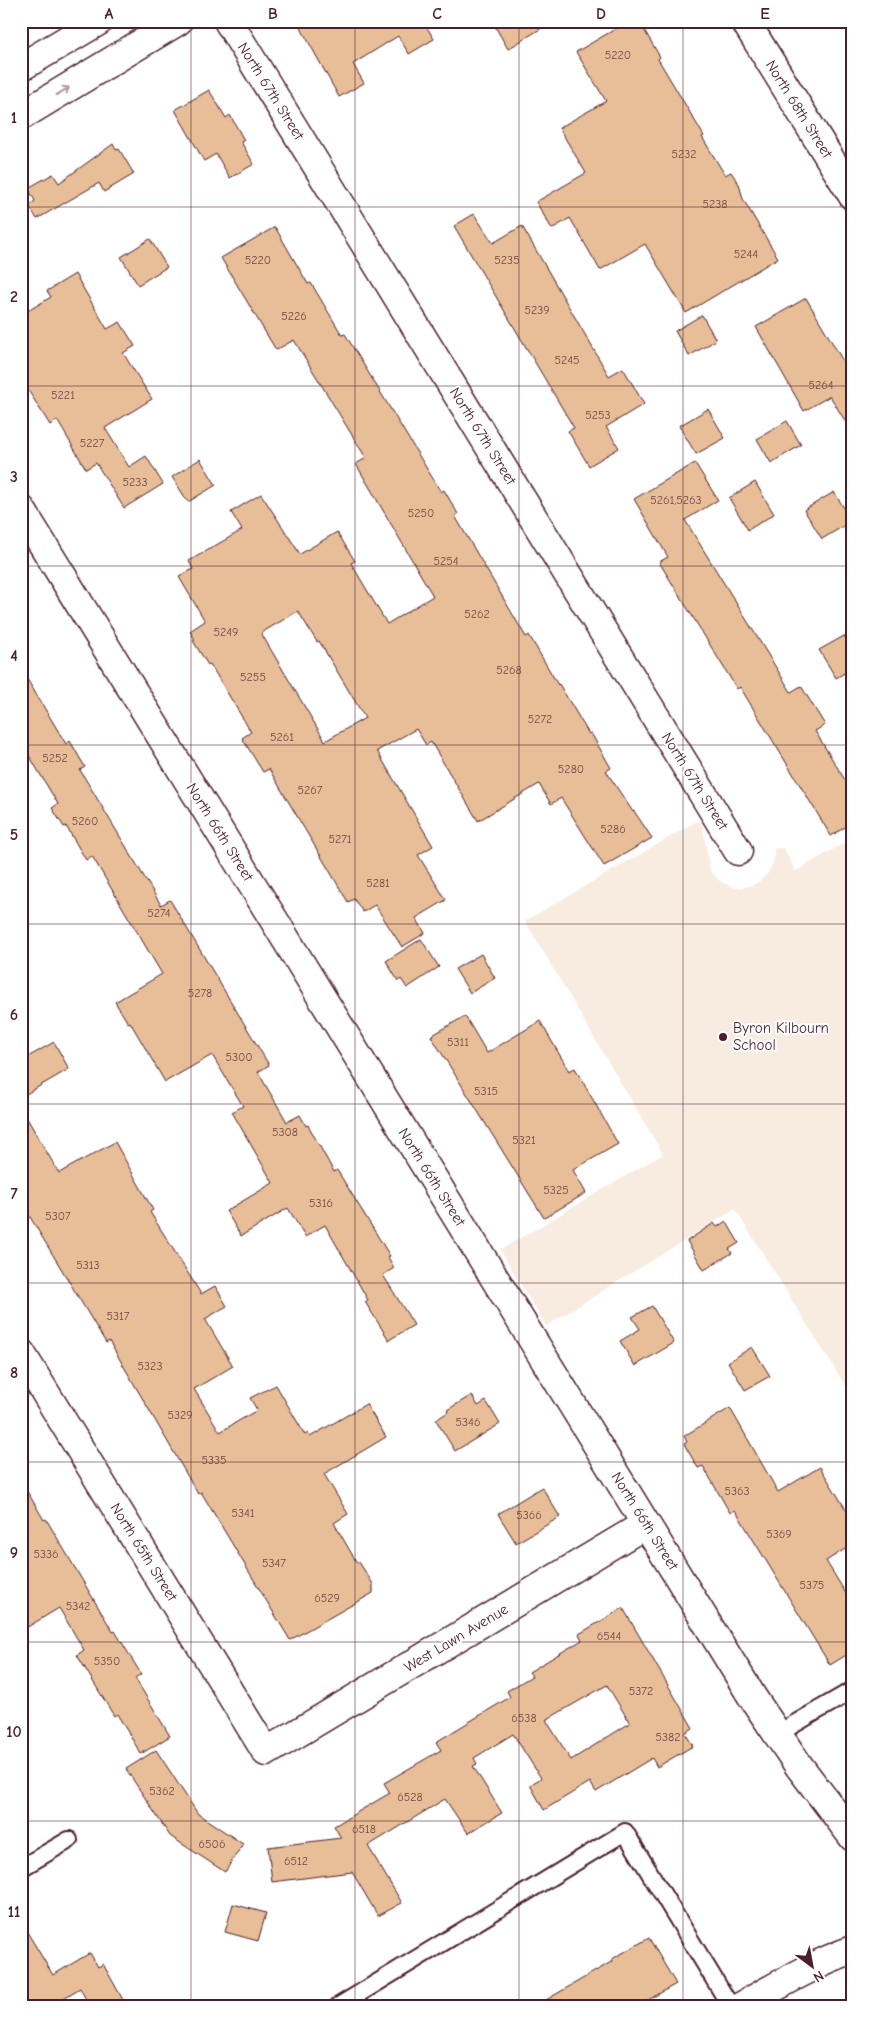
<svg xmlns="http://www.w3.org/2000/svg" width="874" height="2028" font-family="'Comic Neue',sans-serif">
<rect width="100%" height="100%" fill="#fff"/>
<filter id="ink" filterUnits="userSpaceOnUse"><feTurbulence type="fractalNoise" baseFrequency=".02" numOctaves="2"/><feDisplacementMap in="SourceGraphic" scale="10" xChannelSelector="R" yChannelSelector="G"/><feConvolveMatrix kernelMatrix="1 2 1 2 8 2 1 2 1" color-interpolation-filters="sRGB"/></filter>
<g filter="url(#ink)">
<path fill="#f8ece0" d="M 699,820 L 703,828 L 710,871 L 722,883 L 736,888 L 750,886 L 760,881 L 769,872 L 774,859 L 774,848 L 783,848 L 796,871 L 853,838 L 853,1398 L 735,1209 L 546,1326 L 500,1250 L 663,1154 L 525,921 Z"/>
<path fill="#e7be97" stroke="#4a1f2b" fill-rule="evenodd" d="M 297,21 L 423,21 L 434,39 L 409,54 L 398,36 L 353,64 L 364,83 L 339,97 Z
M 492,21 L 553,21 L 508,49 Z
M 629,21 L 639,21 L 660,57 L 658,59 L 704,136 L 702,137 L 725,175 L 731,172 L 739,184 L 743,199 L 778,258 L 686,313 L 645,244 L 600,270 L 570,218 L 552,229 L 536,202 L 586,173 L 559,128 L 606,101 L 576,52 Z
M 209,90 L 226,118 L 230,115 L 244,140 L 241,142 L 254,164 L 230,178 L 216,154 L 204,161 L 175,110 Z
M 113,144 L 116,150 L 119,149 L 134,174 L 104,192 L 99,183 L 37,219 L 29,206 L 35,201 L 28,188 L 53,174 L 59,183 Z
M 474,214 L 493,243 L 522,226 L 609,376 L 623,368 L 644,404 L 606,427 L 619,448 L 589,466 L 568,431 L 574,428 L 454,226 Z
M 275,227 L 308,284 L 311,283 L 342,335 L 345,334 L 441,492 L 444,490 L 458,514 L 455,516 L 526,637 L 529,635 L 558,685 L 559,684 L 589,734 L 591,733 L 611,768 L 606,771 L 633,812 L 634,811 L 652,838 L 604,866 L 561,798 L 551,804 L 539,784 L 478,821 L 431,742 L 426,745 L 416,729 L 377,751 L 433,846 L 418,855 L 446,900 L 416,918 L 425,933 L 402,947 L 375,905 L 363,912 L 354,899 L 348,902 L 269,769 L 263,772 L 242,738 L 251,732 L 210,664 L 208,665 L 193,641 L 195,640 L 190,631 L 205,621 L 179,577 L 193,569 L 189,561 L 242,530 L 231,512 L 261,494 L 300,554 L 337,532 L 355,561 L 351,563 L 387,624 L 433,596 L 356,464 L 366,458 L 294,340 L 276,350 L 221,258 ZM 298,611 L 317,642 L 319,641 L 365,718 L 325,741 L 261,633 Z
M 150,239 L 167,267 L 138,285 L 121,257 Z
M 75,274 L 107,329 L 120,322 L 135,346 L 123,353 L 152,399 L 105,428 L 129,467 L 146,456 L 163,484 L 124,508 L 96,463 L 86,469 L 57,420 L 50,425 L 21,379 L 21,315 L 51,297 L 47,291 Z
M 806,298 L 843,361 L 853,354 L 853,434 L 830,396 L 804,411 L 756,327 Z
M 702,315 L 716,340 L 689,356 L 675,331 Z
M 708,409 L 725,438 L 696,454 L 679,426 Z
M 787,421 L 801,445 L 771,463 L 757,439 Z
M 200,459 L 216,485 L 188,502 L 172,477 Z
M 695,463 L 718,500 L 685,520 L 791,692 L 801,686 L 825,725 L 815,731 L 853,793 L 853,822 L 831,836 L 740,687 L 737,689 L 659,562 L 668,557 L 634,499 Z
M 755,482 L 774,514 L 748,530 L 729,498 Z
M 834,492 L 852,521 L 822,539 L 804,510 Z
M 844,636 L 853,650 L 853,668 L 836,678 L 819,650 Z
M 21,669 L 66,744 L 70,741 L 85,767 L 80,770 L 161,905 L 170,900 L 269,1065 L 258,1072 L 287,1122 L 300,1115 L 306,1126 L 308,1125 L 334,1172 L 337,1170 L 390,1256 L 388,1257 L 394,1268 L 383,1275 L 414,1325 L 389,1340 L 365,1302 L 368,1300 L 325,1225 L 305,1237 L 288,1208 L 241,1236 L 226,1211 L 273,1183 L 232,1112 L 243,1106 L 212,1055 L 165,1082 L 130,1022 L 128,1023 L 115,1002 L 162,974 L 92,856 L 86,860 L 66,826 L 64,827 L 52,808 L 58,804 L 21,742 Z
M 421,939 L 439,967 L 407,988 L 401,979 L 398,981 L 386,961 Z
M 481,954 L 495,978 L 470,993 L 455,969 Z
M 465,1016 L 487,1053 L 540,1021 L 569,1071 L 575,1068 L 618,1144 L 573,1170 L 586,1193 L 544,1218 L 431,1036 Z
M 54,1042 L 69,1069 L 21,1097 L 21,1061 Z
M 21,1108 L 59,1173 L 115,1142 L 153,1210 L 150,1212 L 201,1294 L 215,1286 L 227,1306 L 205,1319 L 233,1366 L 194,1389 L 220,1432 L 257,1410 L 250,1398 L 276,1385 L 305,1435 L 308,1433 L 310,1437 L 366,1404 L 386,1437 L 324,1474 L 348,1514 L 334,1523 L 357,1563 L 359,1562 L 373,1584 L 373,1593 L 290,1640 L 201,1492 L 198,1494 L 109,1341 L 106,1343 L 21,1202 Z
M 726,1221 L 739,1243 L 729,1249 L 732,1253 L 704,1270 L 687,1241 L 714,1223 L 717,1227 Z
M 652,1306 L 674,1343 L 635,1366 L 620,1341 L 640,1329 L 632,1317 Z
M 752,1347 L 770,1376 L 745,1390 L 728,1362 Z
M 472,1395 L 478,1406 L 486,1401 L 500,1424 L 455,1451 L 436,1420 L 448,1412 L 447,1410 Z
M 730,1408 L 778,1492 L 820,1467 L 853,1521 L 853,1544 L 826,1561 L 853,1605 L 853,1651 L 830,1665 L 735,1510 L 730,1513 L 703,1466 L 698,1468 L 684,1444 L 687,1442 L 684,1436 Z
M 21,1481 L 44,1520 L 46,1519 L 113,1632 L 115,1631 L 141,1674 L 135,1678 L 170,1736 L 141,1754 L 117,1714 L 114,1716 L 77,1655 L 84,1650 L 59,1608 L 21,1631 Z
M 542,1487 L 560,1517 L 516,1543 L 498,1514 Z
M 623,1608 L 693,1728 L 685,1733 L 693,1746 L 657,1767 L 652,1758 L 596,1792 L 590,1782 L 544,1810 L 530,1785 L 541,1778 L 513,1734 L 474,1758 L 477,1764 L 473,1766 L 502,1813 L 468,1833 L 445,1799 L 368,1846 L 402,1903 L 378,1916 L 352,1872 L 272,1882 L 268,1847 L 341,1838 L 334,1826 L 390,1793 L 384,1783 L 441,1750 L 436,1742 L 510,1697 L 507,1691 L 532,1676 L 529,1672 L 582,1640 L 579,1634 ZM 607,1685 L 630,1723 L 571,1760 L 546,1720 Z
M 156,1750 L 198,1814 L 243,1844 L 225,1872 L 170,1836 L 126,1769 Z
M 233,1904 L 266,1913 L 258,1941 L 225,1932 Z
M 21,1922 L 53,1975 L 90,1953 L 98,1967 L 103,1964 L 127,2007 L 90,2007 L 80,1988 L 49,2007 L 21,2007 Z
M 649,1938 L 676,1984 L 636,2007 L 534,2007 L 613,1961 L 612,1959 Z"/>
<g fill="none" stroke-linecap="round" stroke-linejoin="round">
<g stroke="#4a1f2b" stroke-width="20">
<path id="lane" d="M 777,1734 L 853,1690
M 21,1868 L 69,1840
M 337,2007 L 625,1832 L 731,2007"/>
</g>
<g stroke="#4a1f2b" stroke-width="31">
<path id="street" d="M 228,21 L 738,851
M 21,509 L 753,1698 L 799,1766 L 853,1837
M 21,1353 L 266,1752 L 646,1524
M 740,2007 C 777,1986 813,1964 853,1950"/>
</g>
<g stroke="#4a1f2b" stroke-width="31">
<path id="secondary" d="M 745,21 L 853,196
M 21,67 L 99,21
M 21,116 L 178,21"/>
</g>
<use href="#lane" stroke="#fff" stroke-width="16"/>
<use href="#street" stroke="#fff" stroke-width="28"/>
<use href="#secondary" stroke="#fff" stroke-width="28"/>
</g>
<defs><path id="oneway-shaft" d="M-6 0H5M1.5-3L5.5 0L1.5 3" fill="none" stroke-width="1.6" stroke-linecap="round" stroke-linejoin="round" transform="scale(1.25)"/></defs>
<use stroke="#ae9aa0" href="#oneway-shaft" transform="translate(63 91) rotate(-31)"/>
</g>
<path fill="none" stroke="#4a1f2b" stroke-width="1" stroke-opacity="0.55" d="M 191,21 L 191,2007M 355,21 L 355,2007M 519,21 L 519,2007M 683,21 L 683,2007M 21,207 L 853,207M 21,386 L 853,386M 21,566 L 853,566M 21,745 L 853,745M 21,924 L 853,924M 21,1104 L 853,1104M 21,1283 L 853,1283M 21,1462 L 853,1462M 21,1642 L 853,1642M 21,1821 L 853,1821"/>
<circle fill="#4a1f2b" stroke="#fff" stroke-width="2" cx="723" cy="1037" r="5"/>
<g text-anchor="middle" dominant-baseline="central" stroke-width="4" stroke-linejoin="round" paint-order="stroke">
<g font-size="12" fill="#714746">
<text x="618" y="55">5220</text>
<text x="684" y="154">5232</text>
<text x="715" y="204">5238</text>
<text x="746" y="254">5244</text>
<text x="258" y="260">5220</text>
<text x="507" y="260">5235</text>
<text x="537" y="310">5239</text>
<text x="294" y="316">5226</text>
<text x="567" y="360">5245</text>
<text x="821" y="385">5264</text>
<text x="63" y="395">5221</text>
<text x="598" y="415">5253</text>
<text x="92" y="443">5227</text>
<text x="135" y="482">5233</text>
<text x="676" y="500">5261,5263</text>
<text x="421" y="513">5250</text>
<text x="446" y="561">5254</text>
<text x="477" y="614">5262</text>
<text x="226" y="632">5249</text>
<text x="509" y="670">5268</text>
<text x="253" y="677">5255</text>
<text x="540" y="719">5272</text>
<text x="282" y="737">5261</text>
<text x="55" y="758">5252</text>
<text x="571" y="769">5280</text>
<text x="310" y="790">5267</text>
<text x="85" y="821">5260</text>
<text x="613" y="829">5286</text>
<text x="340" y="839">5271</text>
<text x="378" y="883">5281</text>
<text x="159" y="913">5274</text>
<text x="200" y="993">5278</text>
<text x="458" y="1042">5311</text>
<text x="239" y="1057">5300</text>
<text x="486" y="1091">5315</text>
<text x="285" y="1132">5308</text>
<text x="524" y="1140">5321</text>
<text x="556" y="1190">5325</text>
<text x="321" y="1203">5316</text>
<text x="58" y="1216">5307</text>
<text x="88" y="1265">5313</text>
<text x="118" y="1316">5317</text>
<text x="150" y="1366">5323</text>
<text x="180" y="1415">5329</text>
<text x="468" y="1422">5346</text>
<text x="214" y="1460">5335</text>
<text x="737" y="1491">5363</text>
<text x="243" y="1513">5341</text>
<text x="529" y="1515">5366</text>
<text x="779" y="1534">5369</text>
<text x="46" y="1554">5336</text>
<text x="274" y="1563">5347</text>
<text x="812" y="1585">5375</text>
<text x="327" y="1598">6529</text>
<text x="78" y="1606">5342</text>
<text x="609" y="1636">6544</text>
<text x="107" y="1661">5350</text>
<text x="641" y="1691">5372</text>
<text x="524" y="1718">6538</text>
<text x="668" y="1737">5382</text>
<text x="162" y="1791">5362</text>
<text x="410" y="1797">6528</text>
<text x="364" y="1829">6518</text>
<text x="212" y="1844">6506</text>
<text x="296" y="1861">6512</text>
</g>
<g font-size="15" fill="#4a1f2b" stroke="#fff">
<text transform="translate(271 91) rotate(58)">North 67th Street</text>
<text transform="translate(799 109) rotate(58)">North 68th Street</text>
<text transform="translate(483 436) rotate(58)">North 67th Street</text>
<text transform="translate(695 781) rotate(58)">North 67th Street</text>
<text transform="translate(220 832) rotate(58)">North 66th Street</text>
<text transform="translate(432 1177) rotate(58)">North 66th Street</text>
<text transform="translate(645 1521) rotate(58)">North 66th Street</text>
<text transform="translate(144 1552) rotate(58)">North 65th Street</text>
<text transform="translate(456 1638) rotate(-31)">West Lawn Avenue</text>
</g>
<g font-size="15" fill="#4a1f2b" stroke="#fff" text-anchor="start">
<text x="733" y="1028">Byron Kilbourn<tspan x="733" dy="17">School</tspan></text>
</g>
</g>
<rect width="874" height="2028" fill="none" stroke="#fff" stroke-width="55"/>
<g transform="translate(812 1966) rotate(148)" stroke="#ffffff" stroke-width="4" paint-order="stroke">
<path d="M0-4L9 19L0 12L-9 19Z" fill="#4a1f2b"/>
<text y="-8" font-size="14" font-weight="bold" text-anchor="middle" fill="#4a1f2b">N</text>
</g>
<rect x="28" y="28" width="818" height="1972" fill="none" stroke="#4a1f2b" stroke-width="2"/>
<g font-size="16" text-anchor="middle" font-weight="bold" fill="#4a1f2b">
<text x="109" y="19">A</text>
<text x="273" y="19">B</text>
<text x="437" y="19">C</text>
<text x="601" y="19">D</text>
<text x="765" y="19">E</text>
<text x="14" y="123">1</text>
<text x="14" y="302">2</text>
<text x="14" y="482">3</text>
<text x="14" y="661">4</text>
<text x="14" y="840">5</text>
<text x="14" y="1020">6</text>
<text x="14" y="1199">7</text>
<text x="14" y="1378">8</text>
<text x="14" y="1558">9</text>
<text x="14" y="1737">10</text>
<text x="14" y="1917">11</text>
</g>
</svg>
